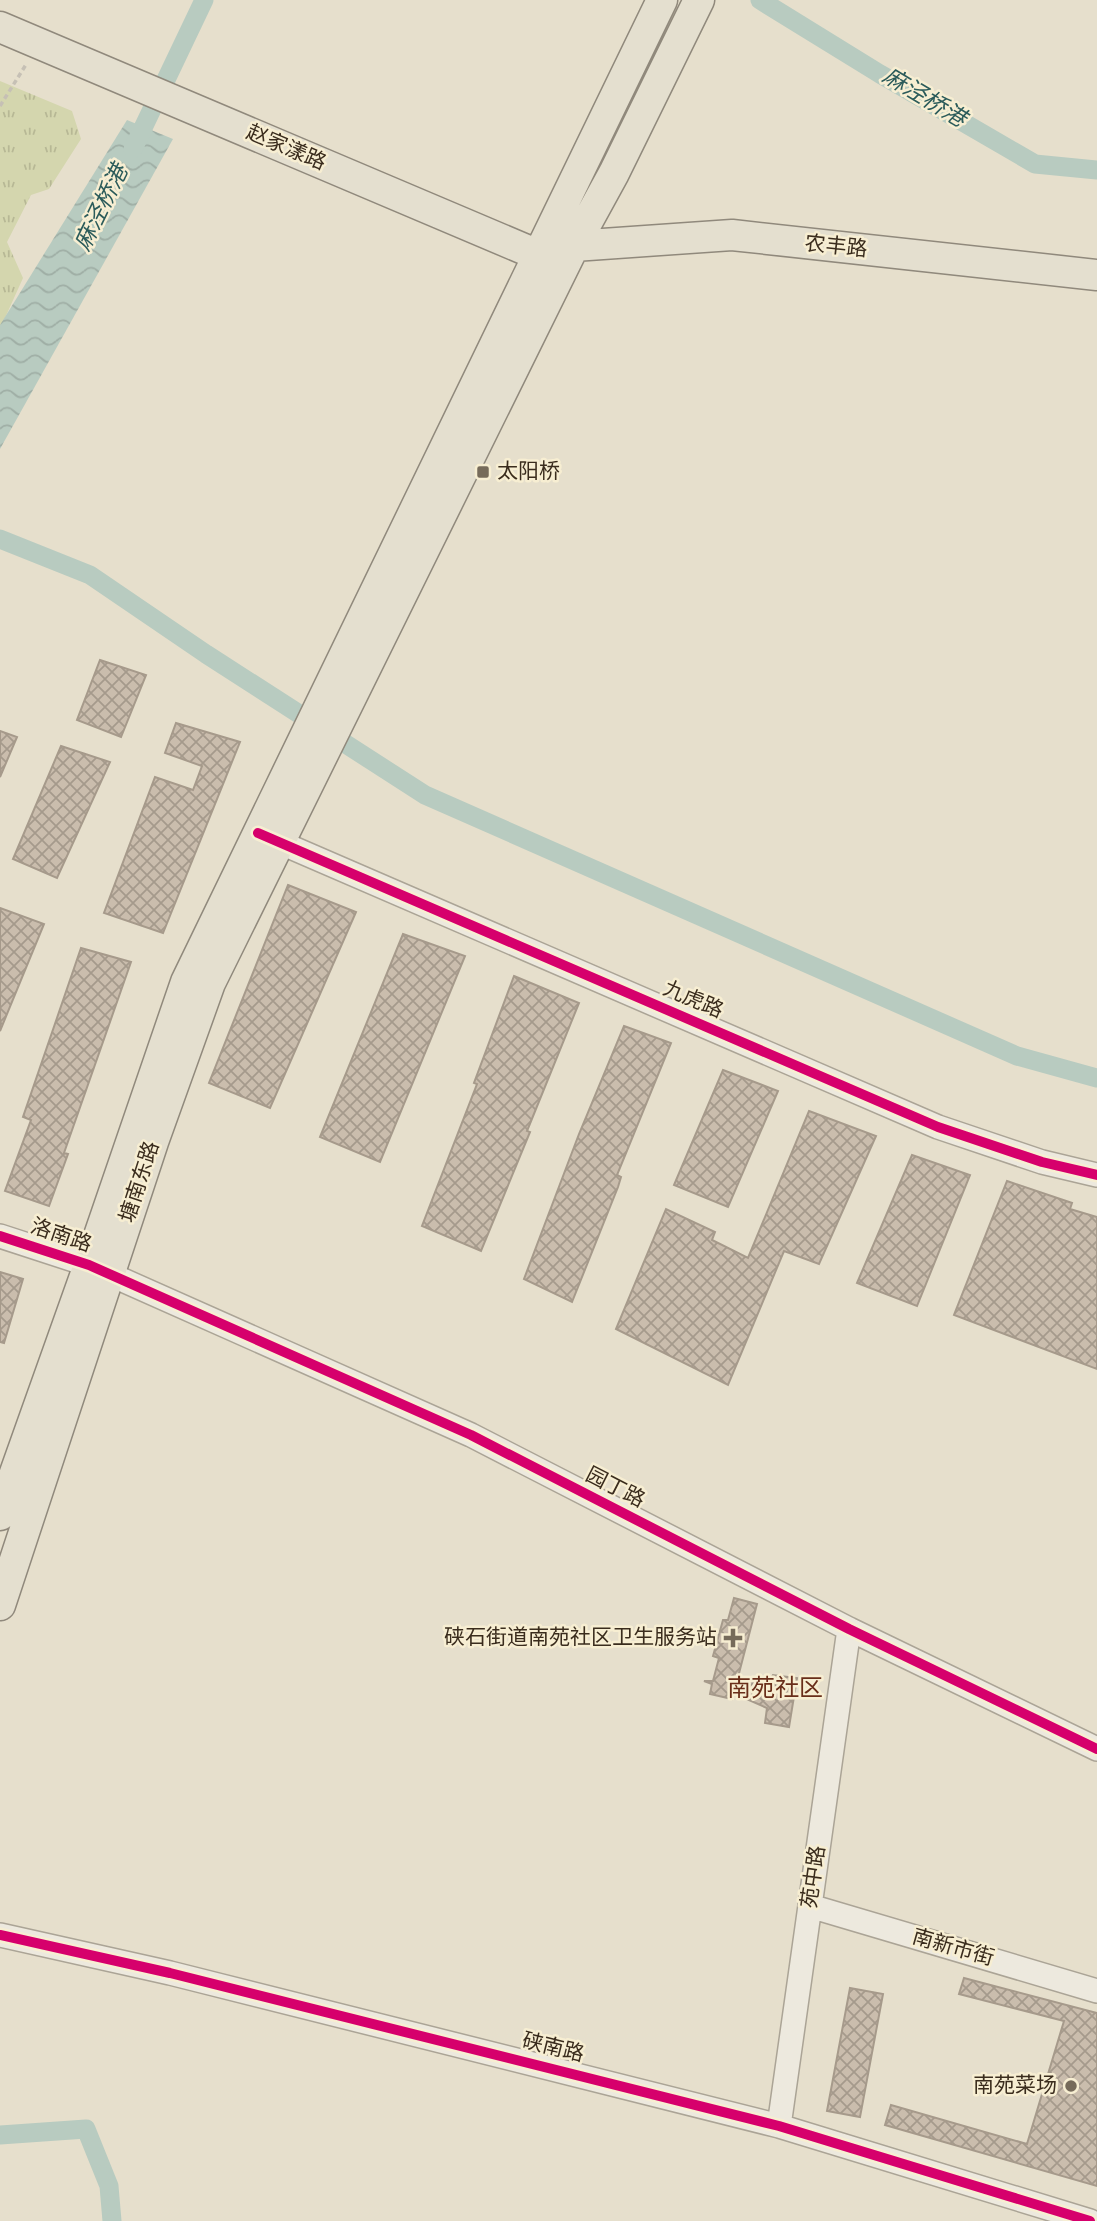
<svg xmlns="http://www.w3.org/2000/svg" width="1097" height="2221" font-family="Spectral,'Noto Sans SC',serif">
<defs>
<pattern id="park-tufts" width="24" height="20" patternUnits="userSpaceOnUse" patternTransform="scale(1.75)"><rect width="24" height="20" fill="#d4d6ae"/><path d="M3 7l-1-3M5 7V3M7 7l1-3M15 17l-1-3M17 17v-4M19 17l1-3" fill="none" stroke="#b7b895"/></pattern>
<pattern id="water-waves" width="16" height="10" patternUnits="userSpaceOnUse" patternTransform="scale(1.75)"><rect width="16" height="10" fill="#b8cbc0"/><path d="M0 5q4-4 8 0t8 0" fill="none" stroke="#9faea5"/></pattern>
<pattern id="building-cross-hatch" width="8" height="8" patternUnits="userSpaceOnUse" patternTransform="scale(1.75)"><rect width="8" height="8" fill="#cabdad"/><path d="M0 0l8 8M0 8l8-8" fill="none" stroke="#a59a8c"/></pattern>
</defs>
<rect width="100%" height="100%" fill="#e6dfcc"/>
<path fill="url(#park-tufts)" d="M 0,81 L 72,111 L 81,139 L 49,189 L 31,195 L 7,242 L 23,278 L 0,329 Z"/>
<path fill="url(#water-waves)" d="M 127,120 L 173,139 L 0,449 L 0,325 Z"/>
<g fill="none" stroke-linecap="round" stroke-linejoin="round">
<path stroke="#b8cbc0" stroke-width="19" d="M 760,0 L 880,74 L 1035,164 L 1097,170
M 133,149 L 204,0
M 0,539 L 90,575 L 206,654 L 425,795 L 1017,1056 L 1097,1078
M 0,2135 L 86,2129 L 109,2186 L 112,2221"/>
</g>
<path fill="url(#building-cross-hatch)" stroke="#a69a8b" stroke-width="2" d="M 100,660 L 146,675 L 121,737 L 77,720 Z
M 176,723 L 240,742 L 163,933 L 104,913 L 155,777 L 193,790 L 202,766 L 165,753 Z
M 0,731 L 17,737 L 0,777 Z
M 61,746 L 110,762 L 57,878 L 13,859 Z
M 288,885 L 356,912 L 270,1108 L 209,1083 Z
M 0,908 L 44,924 L 0,1031 Z
M 403,934 L 465,956 L 380,1162 L 320,1137 Z
M 81,948 L 131,962 L 64,1153 L 68,1154 L 49,1206 L 5,1191 L 31,1120 L 23,1117 Z
M 514,976 L 579,1003 L 527,1131 L 530,1132 L 481,1251 L 422,1226 L 477,1084 L 474,1083 Z
M 624,1026 L 671,1043 L 617,1175 L 621,1177 L 618,1187 L 572,1302 L 524,1279 L 579,1134 Z
M 723,1070 L 778,1091 L 728,1207 L 674,1185 Z
M 809,1111 L 876,1136 L 819,1264 L 784,1251 L 728,1385 L 616,1329 L 666,1209 L 715,1232 L 712,1240 L 748,1258 Z
M 912,1155 L 970,1175 L 917,1306 L 857,1283 Z
M 1007,1181 L 1072,1203 L 1070,1209 L 1097,1217 L 1097,1369 L 954,1315 Z
M 0,1272 L 23,1279 L 4,1343 L 0,1342 Z
M 734,1598 L 757,1604 L 737,1681 L 770,1681 L 773,1675 L 797,1678 L 789,1727 L 765,1723 L 767,1708 L 733,1693 L 732,1699 L 710,1694 L 712,1684 L 704,1681 L 713,1681 L 719,1658 L 713,1656 L 723,1620 L 728,1620 Z
M 964,1978 L 1097,2013 L 1097,2186 L 885,2125 L 891,2105 L 1027,2144 L 1064,2021 L 959,1994 Z
M 850,1988 L 883,1994 L 860,2117 L 827,2111 Z"/>
<g fill="none" stroke-linecap="round" stroke-linejoin="round">
<g stroke="#aba496" stroke-width="26">
<path id="minor" d="M 265,836 L 938,1127 L 1042,1162 L 1097,1175
M 0,1236 L 89,1265 L 471,1435 L 849,1629 L 1097,1749
M 810,1906 L 1097,1991
M 0,1935 L 170,1973 L 779,2126 L 1090,2221
M 779,2126 L 849,1629"/>
</g>
<g stroke="#90897c" stroke-width="33">
<path id="major" d="M 0,27 L 538,255 L 574,246 L 732,235 L 1097,275
M 0,1515 L 89,1265 L 186,982 L 662,0
M 0,1605 L 153,1142 L 210,983 L 574,246 L 614,173 L 699,0"/>
</g>
<path stroke="#c6c0b5" stroke-width="3.5" stroke-dasharray="5 3.5" stroke-linecap="butt" d="M 0,106 L 27,63"/>
<use href="#minor" stroke="#ede9de" stroke-width="23"/>
<use href="#major" stroke="#e4dfcf" stroke-width="30"/>
<g stroke="#f7eed2" stroke-width="15">
<path id="cycleway" d="M 258,833 L 938,1127 L 1042,1162 L 1097,1175
M 0,1236 L 89,1265 L 471,1435 L 849,1629 L 1097,1749
M 0,1935 L 170,1973 L 779,2126 L 1090,2221"/>
</g>
<use href="#cycleway" stroke="#d6006c" stroke-width="10"/>
</g>
<g fill="#766b5a" stroke="#f7eed2" stroke-width="2.5">
<rect x="476" y="465" width="14" height="14" rx="3.5"/>
<path d="M729.5 1627.5h7v7h7v7h-7v7h-7v-7h-7v-7h7z"/>
<circle cx="1071" cy="2086" r="7"/>
</g>
<g text-anchor="middle" dominant-baseline="central" stroke-width="5" stroke-linejoin="round" paint-order="stroke">
<g font-size="21" fill="#3a2c1d" stroke="#f7eed2">
<text transform="translate(286 148) rotate(23)">赵家漾路</text>
<text transform="translate(836 247) rotate(6)">农丰路</text>
<text transform="translate(693 1000) rotate(23)">九虎路</text>
<text transform="translate(140 1182) rotate(-72)">塘南东路</text>
<text transform="translate(61 1236) rotate(19)">洛南路</text>
<text transform="translate(615 1488) rotate(27)">园丁路</text>
<text transform="translate(814 1877) rotate(-82)">苑中路</text>
<text transform="translate(953 1948) rotate(16)">南新市街</text>
<text transform="translate(553 2048) rotate(14)">硖南路</text>
</g>
<g font-size="21" fill="#3a2c1d" stroke="#f7eed2" text-anchor="end">
<text x="497" y="472" text-anchor="start">太阳桥</text>
<text x="717" y="1638">硖石街道南苑社区卫生服务站</text>
<text x="1057" y="2086">南苑菜场</text>
</g>
<g font-size="23" font-style="italic" fill="#2b5b5a" stroke="#f7eed2">
<text transform="translate(924 98) rotate(31)">麻泾桥港</text>
<text transform="translate(102 208) rotate(-64)">麻泾桥港</text>
</g>
<g font-size="24" fill="#692e1a" stroke="#f7eed2">
<text x="775" y="1689">南苑社区</text>
</g>
</g>
</svg>
